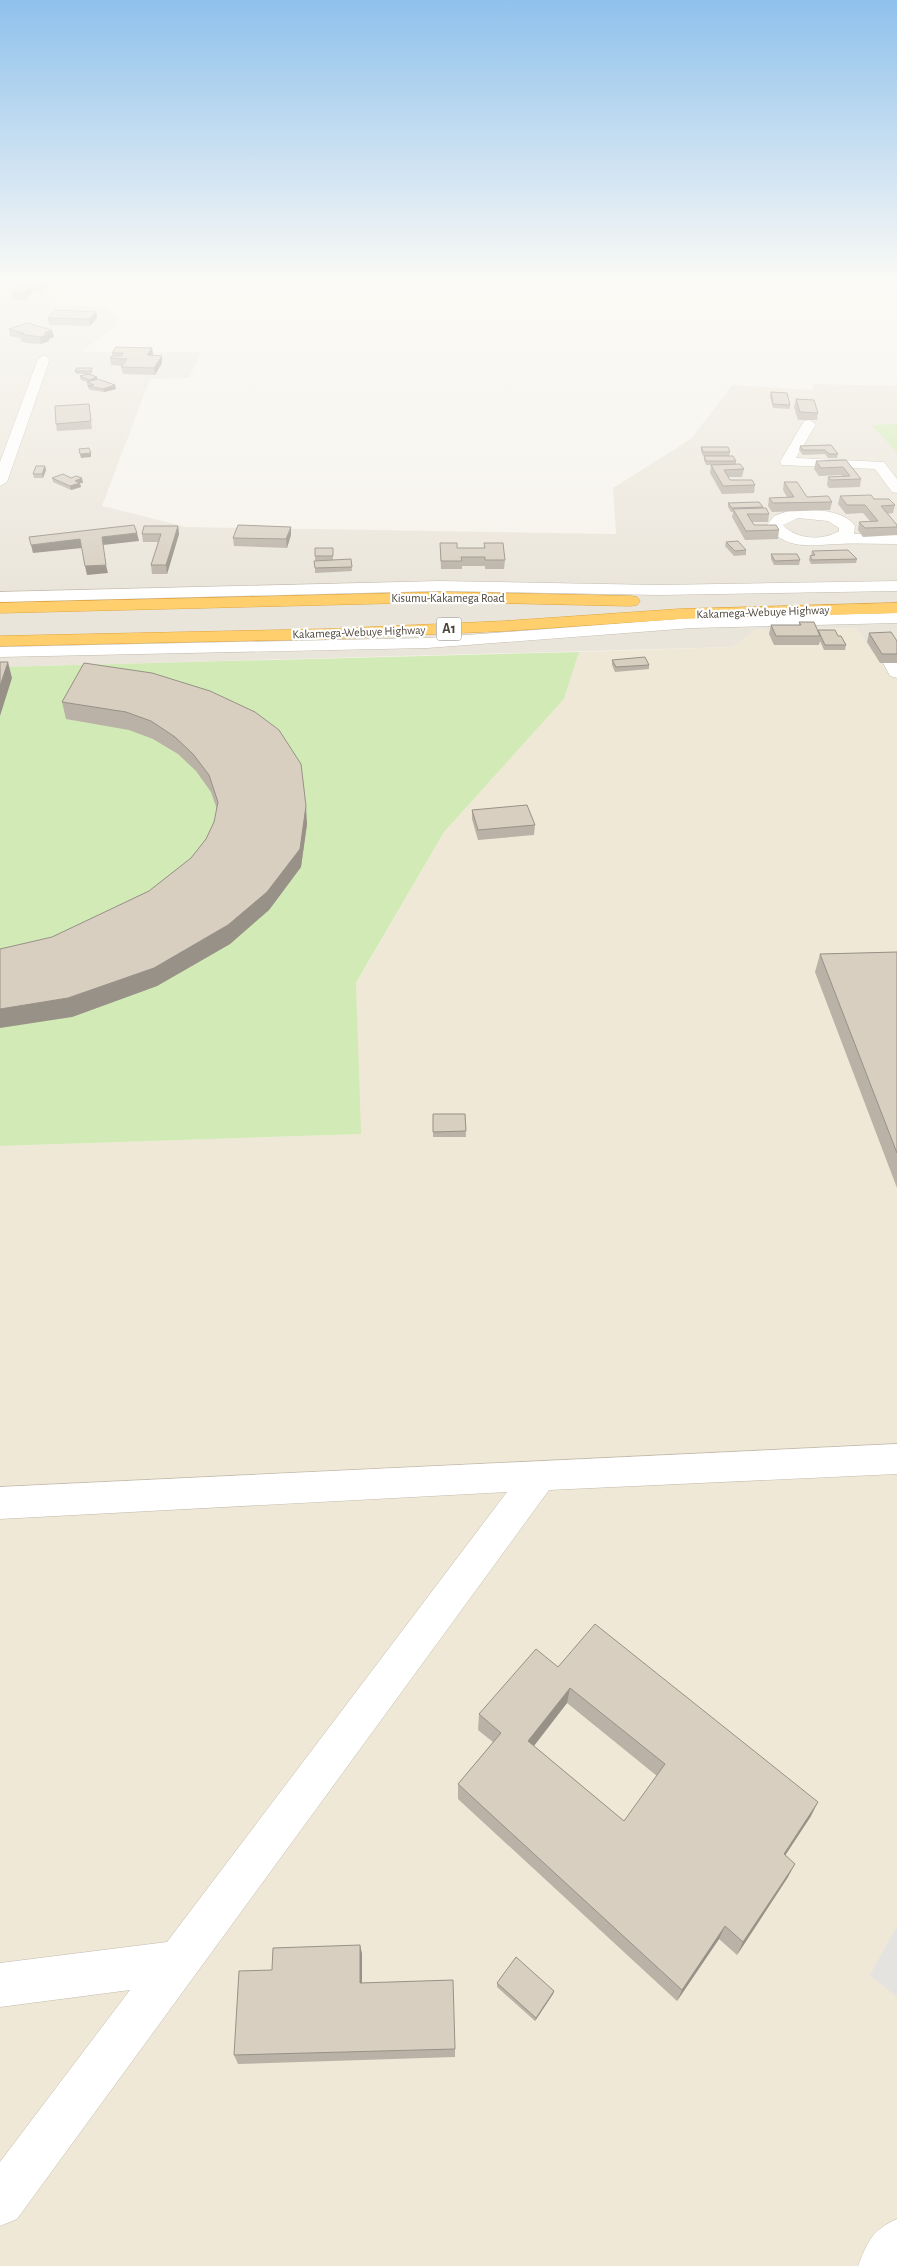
<svg xmlns="http://www.w3.org/2000/svg" width="897" height="2266" font-family="'Alegreya Sans',sans-serif">
<rect width="100%" height="100%" fill="#f6f3ec"/>
<path fill="#eae5da" d="M 0,279 L 103,279 L 48,301 L 105,308 L 117,318 L 116,326 L 80,352 L 201,352 L 189,378 L 150,379 L 102,506 L 186,527 L 616,534 L 613,488 L 691,439 L 732,385 L 813,390 L 814,384 L 897,386 L 897,653 L 872,654 L 856,628 L 756,630 L 733,647 L 0,667 Z"/>
<path fill="#efe8d6" d="M 856,628 L 872,653 L 897,653 L 897,2266 L 0,2266 L 0,1146 L 360,1134 L 356,984 L 444,832 L 564,699 L 579,652 L 733,647 L 756,630 Z"/>
<path fill="#d2eab5" d="M 897,424 L 897,453 L 872,425 Z
M 579,652 L 564,699 L 444,832 L 356,983 L 361,1134 L 0,1146 L 0,667 Z"/>
<path fill="#e5e3e0" d="M 897,1926 L 897,1997 L 870,1975 Z"/>
<g fill="none" stroke-linecap="round" stroke-linejoin="round">
<g stroke="#c2bbae" stroke-width="1">
<path id="minor" d="M 44,355 L 50,359 L 7,482 L 0,486 L 0,462 L 38,359 Z
M 809,420 L 816,424 L 796,458 L 884,462 L 897,479 L 897,493 L 892,492 L 875,469 L 782,465 L 780,462 L 804,421 Z
M 797,508 C 816,511 843,509 855,526 L 854,534 L 897,534 L 897,544 C 877,544 858,543 838,544 C 811,545 785,551 767,525 L 774,516 ZM 798,518 L 828,521 L 839,528 L 839,531 C 823,541 796,540 783,525 Z
M 439,581 L 659,585 L 897,581 L 897,591 L 659,595 L 439,591 L 0,602 L 0,592 Z
M 897,613 L 897,623 L 692,628 L 427,648 L 0,657 L 0,647 L 427,638 L 692,618 Z
M 892,658 L 897,659 L 897,678 L 890,676 L 883,663 L 886,659 Z
M 897,1444 L 897,1474 L 549,1490 L 17,2219 L 0,2226 L 0,2162 L 130,1990 L 0,2007 L 0,1963 L 167,1942 L 507,1492 L 0,1519 L 0,1487 Z
M 897,2219 L 897,2266 L 858,2266 C 868,2241 872,2230 897,2219 Z"/>
</g>
<g stroke="#e0a43c" stroke-width="1">
<path id="highway" d="M 446,592 L 631,596 L 637,597 L 640,601 L 637,605 L 631,606 L 446,602 L 0,613 L 0,603 Z
M 897,603 L 897,613 L 679,619 L 505,631 L 327,639 L 0,646 L 0,636 L 327,629 L 505,621 L 679,609 Z"/>
</g>
<use href="#minor" fill="#fff" fill-rule="evenodd"/>
<use href="#highway" fill="#ffcf6e" fill-rule="evenodd"/>
</g>
<path fill="#bab2a6" fill-rule="evenodd" d="M 51,280 L 43,291 L 33,291 L 26,300 L 12,300 L 11,293 L 17,286 Z
M 96,312 L 97,318 L 90,326 L 49,325 L 48,318 Z
M 9,329 L 52,330 L 54,337 L 49,339 L 49,341 L 41,344 L 27,343 L 21,341 L 20,338 L 10,336 Z
M 152,348 L 153,356 L 162,363 L 155,375 L 123,374 L 121,367 L 122,366 L 111,365 L 110,358 L 113,356 L 112,353 Z
M 77,368 L 93,371 L 91,374 L 88,374 L 97,377 L 97,379 L 115,385 L 116,389 L 104,392 L 89,390 L 88,386 L 87,386 L 87,382 L 81,380 L 80,376 L 87,374 L 76,374 L 75,371 Z
M 771,392 L 790,405 L 790,409 L 773,408 L 770,396 Z
M 796,399 L 818,413 L 817,420 L 798,420 L 794,407 Z
M 89,404 L 92,429 L 57,431 L 56,424 Z
M 831,445 L 838,454 L 837,458 L 828,458 L 825,454 L 803,455 L 799,450 L 800,446 Z
M 701,447 L 730,452 L 729,456 L 736,461 L 736,464 L 744,469 L 742,477 L 728,477 L 730,480 L 755,485 L 754,493 L 722,494 L 710,473 L 711,465 L 706,465 L 704,460 L 704,456 L 703,456 L 701,451 Z
M 846,460 L 861,479 L 860,487 L 829,488 L 827,485 L 828,477 L 842,476 L 841,475 L 819,476 L 814,469 L 816,461 Z
M 45,466 L 46,470 L 43,478 L 34,478 L 33,474 Z
M 52,478 L 71,478 L 83,483 L 80,483 L 81,487 L 71,490 L 53,482 Z
M 784,482 L 807,497 L 832,502 L 830,510 L 772,512 L 768,506 L 769,498 L 787,497 L 783,490 Z
M 840,496 L 874,499 L 895,505 L 893,513 L 887,514 L 897,525 L 897,535 L 863,537 L 858,530 L 859,522 L 870,521 L 863,513 L 846,514 L 838,504 Z
M 728,503 L 763,507 L 762,508 L 769,514 L 768,522 L 752,522 L 754,525 L 779,530 L 778,539 L 745,540 L 732,517 L 733,512 L 731,512 L 728,507 Z
M 178,526 L 179,534 L 167,574 L 152,574 L 151,565 L 158,542 L 143,542 L 142,534 Z
M 291,535 L 287,548 L 234,546 L 233,538 Z
M 726,542 L 746,550 L 746,555 L 734,556 L 725,546 Z
M 440,543 L 457,548 L 484,548 L 484,543 L 505,560 L 504,569 L 485,569 L 485,566 L 462,566 L 462,569 L 441,569 Z
M 333,548 L 333,560 L 351,559 L 352,571 L 315,573 L 315,556 Z
M 812,551 L 857,559 L 856,563 L 811,564 L 809,560 L 810,556 L 811,556 Z
M 771,554 L 800,560 L 799,565 L 774,565 L 771,559 Z
M 799,622 L 818,630 L 838,636 L 846,645 L 845,650 L 824,650 L 820,641 L 819,645 L 774,645 L 769,634 L 771,625 L 799,625 Z
M 869,633 L 897,641 L 897,663 L 880,663 L 867,642 Z
M 612,660 L 649,665 L 649,669 L 615,672 L 612,665 Z
M 84,663 L 307,824 L 301,867 L 269,910 L 230,944 L 157,986 L 72,1017 L 52,937 L 149,891 L 191,858 L 206,839 L 214,822 L 217,809 L 211,792 L 196,771 L 178,754 L 153,739 L 129,730 L 66,719 L 62,702 Z
M 472,810 L 535,825 L 534,835 L 478,840 L 472,819 Z
M 897,952 L 897,1188 L 815,972 L 820,954 Z
M 433,1114 L 465,1114 L 466,1137 L 433,1137 Z
M 558,1667 L 811,1816 L 785,1855 L 788,1877 L 737,1955 L 719,1939 L 677,2001 L 458,1799 L 458,1784 L 493,1742 L 478,1730 L 479,1714 ZM 567,1703 L 657,1776 L 624,1821 L 534,1746 Z
M 360,1945 L 362,1954 L 362,1983 L 455,2049 L 455,2057 L 238,2064 L 234,2055 L 272,1970 Z
M 497,1983 L 554,1991 L 553,1994 L 535,2021 L 497,1987 Z"/>
<path fill="#979187" d="M 46,279 L 51,279 L 51,280 L 43,291 L 42,284 Z
M 32,284 L 33,291 L 26,300 L 25,293 Z
M 96,312 L 97,318 L 90,326 L 89,319 Z
M 52,330 L 54,337 L 49,339 L 49,341 L 41,344 L 40,337 L 44,333 Z
M 152,348 L 153,355 L 148,363 L 147,355 Z
M 162,356 L 162,363 L 155,375 L 154,368 Z
M 97,377 L 97,381 L 90,383 L 89,380 Z
M 115,385 L 116,389 L 104,392 L 103,389 Z
M 91,453 L 91,457 L 81,458 L 80,454 Z
M 45,466 L 46,470 L 43,478 L 42,474 Z
M 82,478 L 83,483 L 80,483 L 81,487 L 71,490 L 70,486 L 75,481 Z
M 178,526 L 179,534 L 167,574 L 166,565 Z
M 291,527 L 291,535 L 287,548 L 286,539 Z
M 137,533 L 139,541 L 103,545 L 102,537 Z
M 80,539 L 82,548 L 33,553 L 31,545 Z
M 106,565 L 108,573 L 87,575 L 85,566 Z
M 8,662 L 12,678 L 0,716 L 0,686 Z
M 306,806 L 307,824 L 301,867 L 269,910 L 230,944 L 157,986 L 72,1017 L 0,1028 L 0,1009 Z
M 570,1688 L 567,1703 L 526,1756 L 528,1741 Z
M 818,1802 L 811,1816 L 777,1868 L 784,1854 Z
M 795,1864 L 788,1877 L 737,1955 L 743,1942 Z
M 725,1926 L 719,1939 L 677,2001 L 682,1990 Z
M 360,1945 L 362,1954 L 362,1992 L 360,1983 Z
M 554,1991 L 553,1994 L 535,2021 L 536,2018 Z"/>
<path fill="#d8cfc1" stroke="#979187" fill-rule="evenodd" d="M 30,279 L 46,279 L 42,284 L 32,284 L 25,293 L 11,293 L 17,286 L 26,284 Z
M 55,310 L 96,312 L 89,319 L 48,318 Z
M 27,323 L 52,330 L 44,333 L 48,334 L 40,337 L 20,334 L 24,333 L 9,329 Z
M 116,347 L 152,348 L 147,355 L 162,356 L 154,368 L 121,367 L 127,359 L 110,358 L 112,356 L 121,356 L 123,353 L 112,353 Z
M 77,368 L 92,368 L 91,371 L 75,371 Z
M 88,374 L 97,377 L 89,380 L 80,376 Z
M 98,379 L 115,385 L 103,389 L 88,386 L 94,385 L 87,382 Z
M 771,392 L 787,393 L 790,405 L 773,404 Z
M 796,399 L 814,400 L 818,413 L 800,412 Z
M 89,404 L 91,421 L 56,424 L 55,406 Z
M 831,445 L 838,454 L 829,454 L 825,450 L 803,450 L 800,446 Z
M 701,447 L 728,447 L 730,452 L 703,452 Z
M 89,448 L 91,453 L 80,454 L 79,449 Z
M 704,456 L 733,456 L 736,461 L 706,461 Z
M 846,460 L 861,479 L 831,480 L 828,477 L 850,476 L 843,467 L 821,468 L 816,461 Z
M 740,464 L 744,469 L 724,470 L 730,480 L 752,480 L 755,485 L 723,486 L 711,465 Z
M 36,466 L 45,466 L 42,474 L 33,474 Z
M 63,474 L 71,478 L 76,476 L 82,478 L 75,481 L 80,483 L 70,486 L 52,478 Z
M 784,482 L 797,482 L 807,497 L 828,496 L 832,502 L 773,503 L 769,498 L 794,497 Z
M 871,495 L 874,499 L 889,499 L 895,505 L 881,506 L 897,525 L 897,527 L 865,528 L 859,522 L 878,521 L 865,505 L 847,505 L 840,496 Z
M 759,502 L 763,507 L 732,508 L 728,503 Z
M 766,508 L 769,514 L 747,514 L 754,525 L 776,525 L 779,530 L 746,531 L 733,509 Z
M 134,525 L 137,533 L 102,537 L 106,565 L 85,566 L 80,539 L 31,545 L 29,537 Z
M 238,525 L 291,527 L 286,539 L 233,538 Z
M 144,526 L 178,526 L 166,565 L 151,565 L 161,534 L 142,534 Z
M 738,541 L 746,550 L 735,551 L 726,542 Z
M 440,543 L 457,543 L 457,548 L 485,548 L 484,543 L 503,543 L 505,560 L 485,560 L 485,557 L 461,557 L 462,561 L 441,561 Z
M 315,548 L 333,548 L 333,556 L 315,556 Z
M 848,550 L 857,559 L 812,560 L 810,556 L 815,555 L 812,551 Z
M 771,554 L 797,554 L 800,560 L 775,561 Z
M 351,559 L 352,567 L 315,568 L 314,561 Z
M 799,622 L 814,622 L 820,636 L 776,636 L 771,625 L 801,625 Z
M 818,630 L 835,630 L 838,636 L 841,636 L 846,645 L 825,645 Z
M 891,632 L 897,641 L 897,654 L 882,654 L 869,633 Z
M 645,657 L 649,665 L 616,667 L 612,660 Z
M 0,662 L 8,662 L 0,686 Z
M 84,663 L 152,673 L 210,691 L 255,712 L 279,730 L 301,764 L 306,806 L 300,849 L 267,892 L 228,925 L 154,968 L 68,998 L 0,1009 L 0,949 L 52,937 L 149,891 L 191,858 L 206,839 L 214,822 L 218,802 L 209,775 L 193,754 L 175,737 L 151,721 L 126,712 L 62,702 Z
M 527,805 L 535,825 L 478,830 L 472,810 Z
M 897,952 L 897,1153 L 820,954 Z
M 433,1114 L 465,1114 L 466,1131 L 433,1132 Z
M 595,1624 L 818,1802 L 784,1854 L 795,1864 L 743,1942 L 725,1926 L 682,1990 L 458,1784 L 501,1733 L 479,1714 L 536,1649 L 558,1667 ZM 570,1688 L 665,1764 L 624,1821 L 528,1741 Z
M 360,1945 L 360,1983 L 453,1980 L 455,2049 L 234,2055 L 239,1971 L 272,1970 L 273,1948 Z
M 516,1957 L 554,1991 L 536,2018 L 497,1983 Z"/>
<linearGradient id="sky" x2="0" y2="1"><stop stop-color="#8fc1ec"/><stop offset="0.47" stop-color="#fbfaf6"/><stop offset="1" stop-color="#fbfaf6" stop-opacity="0"/></linearGradient>
<rect width="897" height="596" fill="url(#sky)"/>
<g text-anchor="middle" dominant-baseline="central" stroke-width="4.5" stroke-linejoin="round" paint-order="stroke">
<g font-size="12" fill="#4b4439" stroke="#fff">
<text x="448" y="598">Kisumu-Kakamega Road</text>
<text transform="translate(763 612) rotate(-2)">Kakamega-Webuye Highway</text>
<text transform="translate(359 632) rotate(-2)">Kakamega-Webuye Highway</text>
</g>
<rect fill="#fff" stroke="#817c74" stroke-width="1" x="436.5" y="617.5" width="25" height="23" rx="4"/>
<g font-size="14" font-weight="bold" fill="#4b4439">
<text x="449" y="629">A1</text>
</g>
</g>
</svg>
